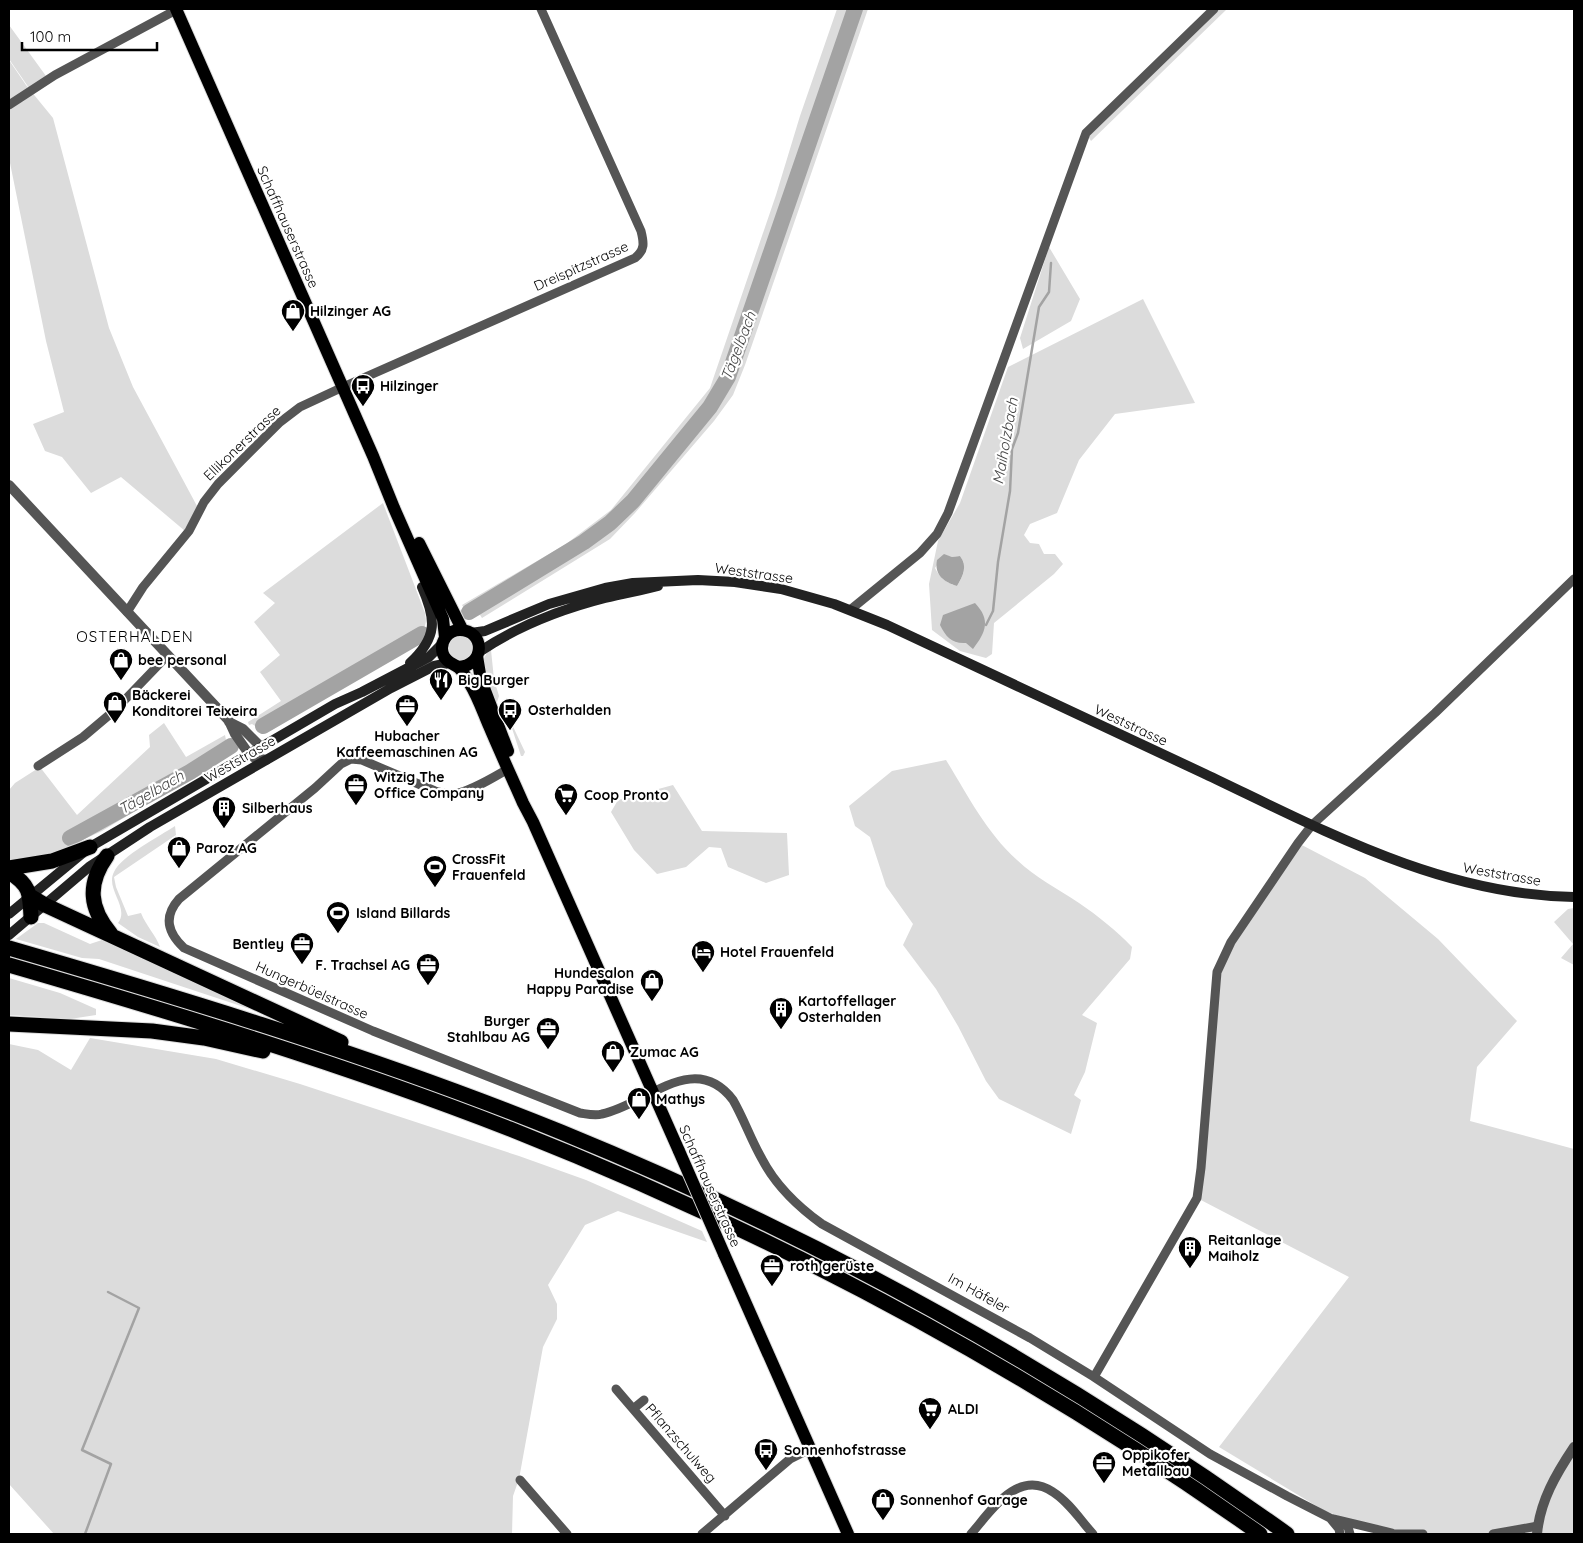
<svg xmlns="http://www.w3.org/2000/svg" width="1583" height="1543" font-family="Quicksand,sans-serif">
<rect width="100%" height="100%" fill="#fff"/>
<path fill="#dcdcdc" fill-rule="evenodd" d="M 837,9 L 868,9 L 745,365 L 733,395 L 714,421 L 635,513 L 610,539 L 482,618 L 480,615 C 471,618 466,612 462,605 L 566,544 L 611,510 L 710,388 L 776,195 L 800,116 Z
M 1214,9 L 1227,9 L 1091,141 L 1086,133 Z
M 9,25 L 46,76 L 29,88 L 9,59 Z
M 9,60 L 26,85 L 53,118 L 109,328 L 133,387 L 197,506 L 185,531 L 121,477 L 91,493 L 62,457 L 45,451 L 33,424 L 64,412 L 46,341 L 9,158 Z
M 1049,247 L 1080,299 L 1071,321 L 1023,349 L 1020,338 Z
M 1143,299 L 1195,403 L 1115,414 L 1079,460 L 1057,513 L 1030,524 L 1024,535 L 1030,543 L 1039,544 L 1044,554 L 1055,554 L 1063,564 L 1054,574 L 994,623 L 992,654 L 986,658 L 960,651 L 932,630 L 929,584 L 938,541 L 960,503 L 1008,367 ZM 944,555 L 952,557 L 960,556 C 968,566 963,576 957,586 C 946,583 940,578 935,568 Z
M 383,503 L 425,613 C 427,624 426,628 416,634 L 418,643 L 380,664 L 270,731 L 265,732 L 252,724 L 249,725 L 248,722 L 281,701 L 260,672 L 280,655 L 254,622 L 275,603 L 263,593 Z
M449 648a12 12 0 1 1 24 0a12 12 0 1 1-24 0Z
M 491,650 L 494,679 L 499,696 L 496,705 C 490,692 474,659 491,650 Z
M 508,716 L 525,752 L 523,756 L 521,756 Z
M 164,723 L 186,757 L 225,735 L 226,740 L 212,749 L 227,741 L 230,750 L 208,767 L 102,831 L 43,858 L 9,863 L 9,790 L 15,783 L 40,767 L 77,815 L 150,747 L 149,735 Z
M 946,760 C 967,794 986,832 1017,860 C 1035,877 1058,889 1079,903 C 1098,916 1117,931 1132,947 L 1130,959 L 1082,1015 L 1097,1023 L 1085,1072 L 1074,1095 L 1081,1100 L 1071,1134 L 999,1099 L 986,1081 L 958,1026 L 936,989 L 903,945 L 913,924 L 886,886 L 870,837 L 855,826 L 849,806 L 892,771 Z
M 673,785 L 702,831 L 787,833 L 789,875 L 766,883 L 728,867 L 721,848 L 709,847 L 686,867 L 657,874 L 634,850 L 611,812 L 618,800 Z
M 175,826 L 176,835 L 114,877 L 116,887 L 128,916 L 141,913 C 146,926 156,935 160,947 L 138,937 L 118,923 C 130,907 105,889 114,872 C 121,856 160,836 175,826 Z
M 1298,843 L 1365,878 L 1438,939 L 1517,1021 L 1477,1067 L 1470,1121 L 1574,1149 L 1574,1534 L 1384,1534 L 1323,1510 L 1219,1447 L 1349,1277 L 1197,1198 L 1217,972 Z
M 1574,908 L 1574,965 L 1561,958 L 1573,944 L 1554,922 L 1568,909 Z
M 38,923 L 44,923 L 90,944 L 102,940 L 251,1007 L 250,1009 L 99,959 L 82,958 L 16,939 Z
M 9,978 L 60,993 L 96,1009 L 96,1015 L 70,1019 L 9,1015 Z
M 90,1038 L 216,1059 L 300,1084 L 519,1156 L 586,1180 L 702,1231 L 707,1242 L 618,1211 L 585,1225 L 548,1285 L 557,1304 L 557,1319 L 543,1347 L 519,1479 L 513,1496 L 512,1534 L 54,1534 L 9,1484 L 9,1044 L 38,1050 L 71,1070 Z"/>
<path fill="#a3a3a3" d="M 944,554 L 952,557 L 960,556 C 968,566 963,576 957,586 C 944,582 934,575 937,560 Z
M 975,603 C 991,620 986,632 973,649 L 966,643 C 952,644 946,637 940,625 L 943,615 Z"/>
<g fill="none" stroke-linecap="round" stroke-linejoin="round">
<path stroke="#a3a3a3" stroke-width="2.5" d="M 986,625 L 993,611 L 998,562 L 1010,491 L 1012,449 L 1018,433 L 1039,307 L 1049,292 L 1051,263
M 85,1534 L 111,1464 L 82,1450 L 139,1308 L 108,1292"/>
<path stroke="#a3a3a3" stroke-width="16" d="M 469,612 L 584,542 L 610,523 L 633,501 L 710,407 L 728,377 L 855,9
M 263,726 L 422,634
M 70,838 L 190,772 L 231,746"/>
<g stroke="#dbdbdb" stroke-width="14">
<path id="primary" d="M 176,9 L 373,456 L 394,508 L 443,619 L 445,637
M 419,543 L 462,629
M 477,656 L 481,680 L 508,751
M 458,667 C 486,666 485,630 460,630 C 448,630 439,642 443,654 C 446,663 453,663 459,668 C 464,673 467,678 470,684 C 478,697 483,712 489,726 C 500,752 512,778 523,803 L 533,822 L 679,1151
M 724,1254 L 848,1534"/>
</g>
<g stroke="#dbdbdb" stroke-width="17">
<path id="motorway" d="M 107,856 C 87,884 89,908 111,934
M 9,868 L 52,861 L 90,847
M 9,872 C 30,885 30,893 31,917
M 30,896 L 45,905 L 341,1042
M 9,948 C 195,1002 381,1059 561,1132 C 818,1237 1062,1373 1287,1534
M 9,965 C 178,1014 346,1065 510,1129 C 775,1234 1027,1369 1260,1534
M 9,1024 L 152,1031 L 204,1038 L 263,1051"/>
</g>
<path stroke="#555" stroke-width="9" d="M 9,105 L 55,75 L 176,10
M 850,610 L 920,553 L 937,534 L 948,513 L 1086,133 L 1214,9
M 127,612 L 143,587 L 189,531 L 204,502 L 218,484 L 279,423 L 300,407 L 343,387 L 635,258 C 645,250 644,243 641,231 L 541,9
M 38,766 L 83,737 L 115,710 L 168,655
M 508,769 C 494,777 470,792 454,794 C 447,794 442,793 435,791 L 362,760 L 351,759 L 341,764 L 315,788 L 179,899 C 163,917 168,933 184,948 L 373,1031 L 580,1113 C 587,1114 595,1116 602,1114 C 646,1105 694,1049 733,1100 C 744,1119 751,1140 762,1159 C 776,1186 797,1206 822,1224 L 1030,1338 L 1094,1377 L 1210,1454 L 1287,1496 L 1330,1518 L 1392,1533
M 1094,1377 L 1197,1198 L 1201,1168 L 1217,972 L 1231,942 L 1298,843 L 1312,825 L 1435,713 L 1574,579
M 616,1389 L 725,1516
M 633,1409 L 644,1400
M 520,1480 L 567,1534
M 1330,1518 L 1339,1529 L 1340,1534
M 1342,1522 L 1348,1527 L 1350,1534
M 702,1534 L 790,1459 L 810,1449
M 971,1534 C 991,1511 1018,1468 1053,1492 C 1069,1502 1081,1521 1093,1534
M 1389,1534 L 1423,1534
M 1493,1534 L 1538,1526"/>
<path stroke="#555" stroke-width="10" d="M 9,485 L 219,710 L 229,721 L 235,734 L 249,754 L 255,758 L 266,760
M 229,722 L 243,729 L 261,747
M 1537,1534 C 1540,1501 1556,1474 1574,1447"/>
<path stroke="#222" stroke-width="10" d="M 471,633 L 485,631 L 549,604 L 605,588 L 633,583 L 698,580 L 735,582 L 781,589 L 834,604 L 887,625 C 993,674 1099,725 1205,774 C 1323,830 1441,895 1574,897
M 479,652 C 516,627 562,609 605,598 C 623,593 640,591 658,586
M 410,663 C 438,637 436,619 422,587
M 9,914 L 90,847 L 335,704 L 362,692 L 429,657 L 443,643
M 9,935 L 89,867 L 150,827 L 391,688 L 434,666 L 449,663"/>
<use href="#primary" stroke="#000" stroke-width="12"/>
<use href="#motorway" stroke="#000" stroke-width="15"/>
<g stroke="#dbdbdb" stroke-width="14" stroke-linecap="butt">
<path id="primary-bridge" d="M 679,1151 L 724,1254"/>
</g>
<use href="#primary-bridge" stroke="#000" stroke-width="12"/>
</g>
<defs>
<g id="shop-pin" transform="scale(1.25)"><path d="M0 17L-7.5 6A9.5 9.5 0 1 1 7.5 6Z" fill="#000" stroke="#fff"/><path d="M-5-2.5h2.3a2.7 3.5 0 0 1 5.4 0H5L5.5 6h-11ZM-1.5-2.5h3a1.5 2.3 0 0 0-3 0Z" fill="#fff"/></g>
<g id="bus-pin" transform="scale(1.25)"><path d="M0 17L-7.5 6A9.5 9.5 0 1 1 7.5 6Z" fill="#000" stroke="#fff"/><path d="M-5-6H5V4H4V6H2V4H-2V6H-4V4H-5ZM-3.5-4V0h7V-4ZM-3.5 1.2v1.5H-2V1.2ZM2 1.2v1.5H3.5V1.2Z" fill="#fff"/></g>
<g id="restaurant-pin" transform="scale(1.25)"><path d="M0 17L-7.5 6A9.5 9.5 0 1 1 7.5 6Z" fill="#000" stroke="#fff"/><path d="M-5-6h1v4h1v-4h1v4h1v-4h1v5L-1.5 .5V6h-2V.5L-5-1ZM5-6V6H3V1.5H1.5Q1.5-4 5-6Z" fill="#fff"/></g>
<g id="office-pin" transform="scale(1.25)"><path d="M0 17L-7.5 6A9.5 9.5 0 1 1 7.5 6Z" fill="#000" stroke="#fff"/><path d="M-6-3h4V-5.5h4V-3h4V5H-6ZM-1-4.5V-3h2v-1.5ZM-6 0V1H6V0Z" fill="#fff"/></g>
<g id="supermarket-pin" transform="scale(1.25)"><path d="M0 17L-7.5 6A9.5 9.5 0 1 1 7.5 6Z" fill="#000" stroke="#fff"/><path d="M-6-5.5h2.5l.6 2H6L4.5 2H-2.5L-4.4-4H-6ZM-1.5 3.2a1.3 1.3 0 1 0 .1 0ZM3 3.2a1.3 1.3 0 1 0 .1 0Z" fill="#fff"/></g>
<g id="building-pin" transform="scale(1.25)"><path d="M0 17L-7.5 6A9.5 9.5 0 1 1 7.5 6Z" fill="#000" stroke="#fff"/><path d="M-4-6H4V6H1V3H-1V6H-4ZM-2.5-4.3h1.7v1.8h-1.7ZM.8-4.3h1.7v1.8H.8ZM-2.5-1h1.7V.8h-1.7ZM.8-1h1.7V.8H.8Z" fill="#fff"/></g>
<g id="stadium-pin" transform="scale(1.25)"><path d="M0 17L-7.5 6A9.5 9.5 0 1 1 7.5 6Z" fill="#000" stroke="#fff"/><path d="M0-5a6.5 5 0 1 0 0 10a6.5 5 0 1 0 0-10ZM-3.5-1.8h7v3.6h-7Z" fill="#fff"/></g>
<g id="hotel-pin" transform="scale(1.25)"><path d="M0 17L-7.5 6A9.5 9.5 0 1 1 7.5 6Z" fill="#000" stroke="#fff"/><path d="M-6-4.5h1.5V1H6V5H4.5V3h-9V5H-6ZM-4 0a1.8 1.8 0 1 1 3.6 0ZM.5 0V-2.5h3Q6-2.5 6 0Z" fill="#fff"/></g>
</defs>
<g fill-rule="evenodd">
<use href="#shop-pin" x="293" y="311"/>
<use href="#bus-pin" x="363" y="386"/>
<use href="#shop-pin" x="121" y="660"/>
<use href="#restaurant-pin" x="441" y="680"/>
<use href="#shop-pin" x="115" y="703"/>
<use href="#office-pin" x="407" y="706"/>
<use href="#bus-pin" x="510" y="710"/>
<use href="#office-pin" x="356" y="785"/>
<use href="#supermarket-pin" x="566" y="795"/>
<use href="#building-pin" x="224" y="808"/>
<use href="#shop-pin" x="179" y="848"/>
<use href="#stadium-pin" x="435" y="867"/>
<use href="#stadium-pin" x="338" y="913"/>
<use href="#office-pin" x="302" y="944"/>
<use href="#hotel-pin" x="703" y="952"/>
<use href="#office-pin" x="428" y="965"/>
<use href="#shop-pin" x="652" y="981"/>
<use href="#building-pin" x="781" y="1009"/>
<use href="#office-pin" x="548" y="1029"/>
<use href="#shop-pin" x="613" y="1052"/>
<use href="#shop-pin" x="639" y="1099"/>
<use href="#building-pin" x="1190" y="1248"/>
<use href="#office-pin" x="772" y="1266"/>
<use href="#supermarket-pin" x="930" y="1409"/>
<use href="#bus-pin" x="766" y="1450"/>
<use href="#office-pin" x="1104" y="1463"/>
<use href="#shop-pin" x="883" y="1500"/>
</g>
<g text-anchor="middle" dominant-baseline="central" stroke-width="4.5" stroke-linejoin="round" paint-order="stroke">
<g font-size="14" fill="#000" stroke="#fff">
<text transform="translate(288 227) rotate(66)">Schaffhauserstrasse</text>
<text transform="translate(581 266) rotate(-24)">Dreispitzstrasse</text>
<text transform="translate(242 443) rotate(-44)">Ellikonerstrasse</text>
<text transform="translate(754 573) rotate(8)">Weststrasse</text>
<text transform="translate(1131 725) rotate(25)">Weststrasse</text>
<text transform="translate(240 759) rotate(-30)">Weststrasse</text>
<text transform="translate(1502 874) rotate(10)">Weststrasse</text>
<text transform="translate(312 990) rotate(24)">Hungerbüelstrasse</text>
<text transform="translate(710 1186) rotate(66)">Schaffhauserstrasse</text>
<text transform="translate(979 1293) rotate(29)">Im Häfeler</text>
<text transform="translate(681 1443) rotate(49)">Pflanzschulweg</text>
</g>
<g font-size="14" font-weight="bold" fill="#000" stroke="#fff" text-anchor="start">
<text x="310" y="311">Hilzinger AG</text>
<text x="380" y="386">Hilzinger</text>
<text x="138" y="660">bee personal</text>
<text x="458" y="680">Big Burger</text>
<text x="132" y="695">Bäckerei<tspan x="132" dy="16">Konditorei Teixeira</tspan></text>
<text x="528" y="710">Osterhalden</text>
<text x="407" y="736" text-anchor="middle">Hubacher<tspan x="407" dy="16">Kaffeemaschinen AG</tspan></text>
<text x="374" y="777">Witzig The<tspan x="374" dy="16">Office Company</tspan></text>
<text x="584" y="795">Coop Pronto</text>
<text x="242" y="808">Silberhaus</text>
<text x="196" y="848">Paroz AG</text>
<text x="452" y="859">CrossFit<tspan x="452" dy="16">Frauenfeld</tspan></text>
<text x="356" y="913">Island Billards</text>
<text x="284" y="944" text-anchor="end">Bentley</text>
<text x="720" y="952">Hotel Frauenfeld</text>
<text x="410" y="965" text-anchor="end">F. Trachsel AG</text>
<text x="634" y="973" text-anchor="end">Hundesalon<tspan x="634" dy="16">Happy Paradise</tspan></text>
<text x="798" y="1001">Kartoffellager<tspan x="798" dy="16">Osterhalden</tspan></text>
<text x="530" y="1021" text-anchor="end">Burger<tspan x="530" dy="16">Stahlbau AG</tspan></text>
<text x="630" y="1052">Zumac AG</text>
<text x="656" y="1099">Mathys</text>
<text x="1208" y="1240">Reitanlage<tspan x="1208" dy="16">Maiholz</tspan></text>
<text x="790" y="1266">roth gerüste</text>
<text x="948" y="1409">ALDI</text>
<text x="784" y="1450">Sonnenhofstrasse</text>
<text x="1122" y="1455">Oppikofer<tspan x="1122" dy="16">Metallbau</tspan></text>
<text x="900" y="1500">Sonnenhof Garage</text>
</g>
<g font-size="15" font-style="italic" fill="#444" stroke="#fff">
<text transform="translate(738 346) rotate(-69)">Tägelbach</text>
<text transform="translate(1005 441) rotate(-80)">Maiholzbach</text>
<text transform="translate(151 792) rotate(-30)">Tägelbach</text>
</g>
<g font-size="15" letter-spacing="1" fill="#000" stroke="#fff">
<text x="135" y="636">OSTERHALDEN</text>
</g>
</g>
<rect width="1583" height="1543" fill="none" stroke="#000000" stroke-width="20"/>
<path d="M22 42v8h135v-8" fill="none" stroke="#000000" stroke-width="2.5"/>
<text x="30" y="42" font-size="15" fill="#000000" stroke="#ffffff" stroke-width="4" paint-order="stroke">100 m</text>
</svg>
